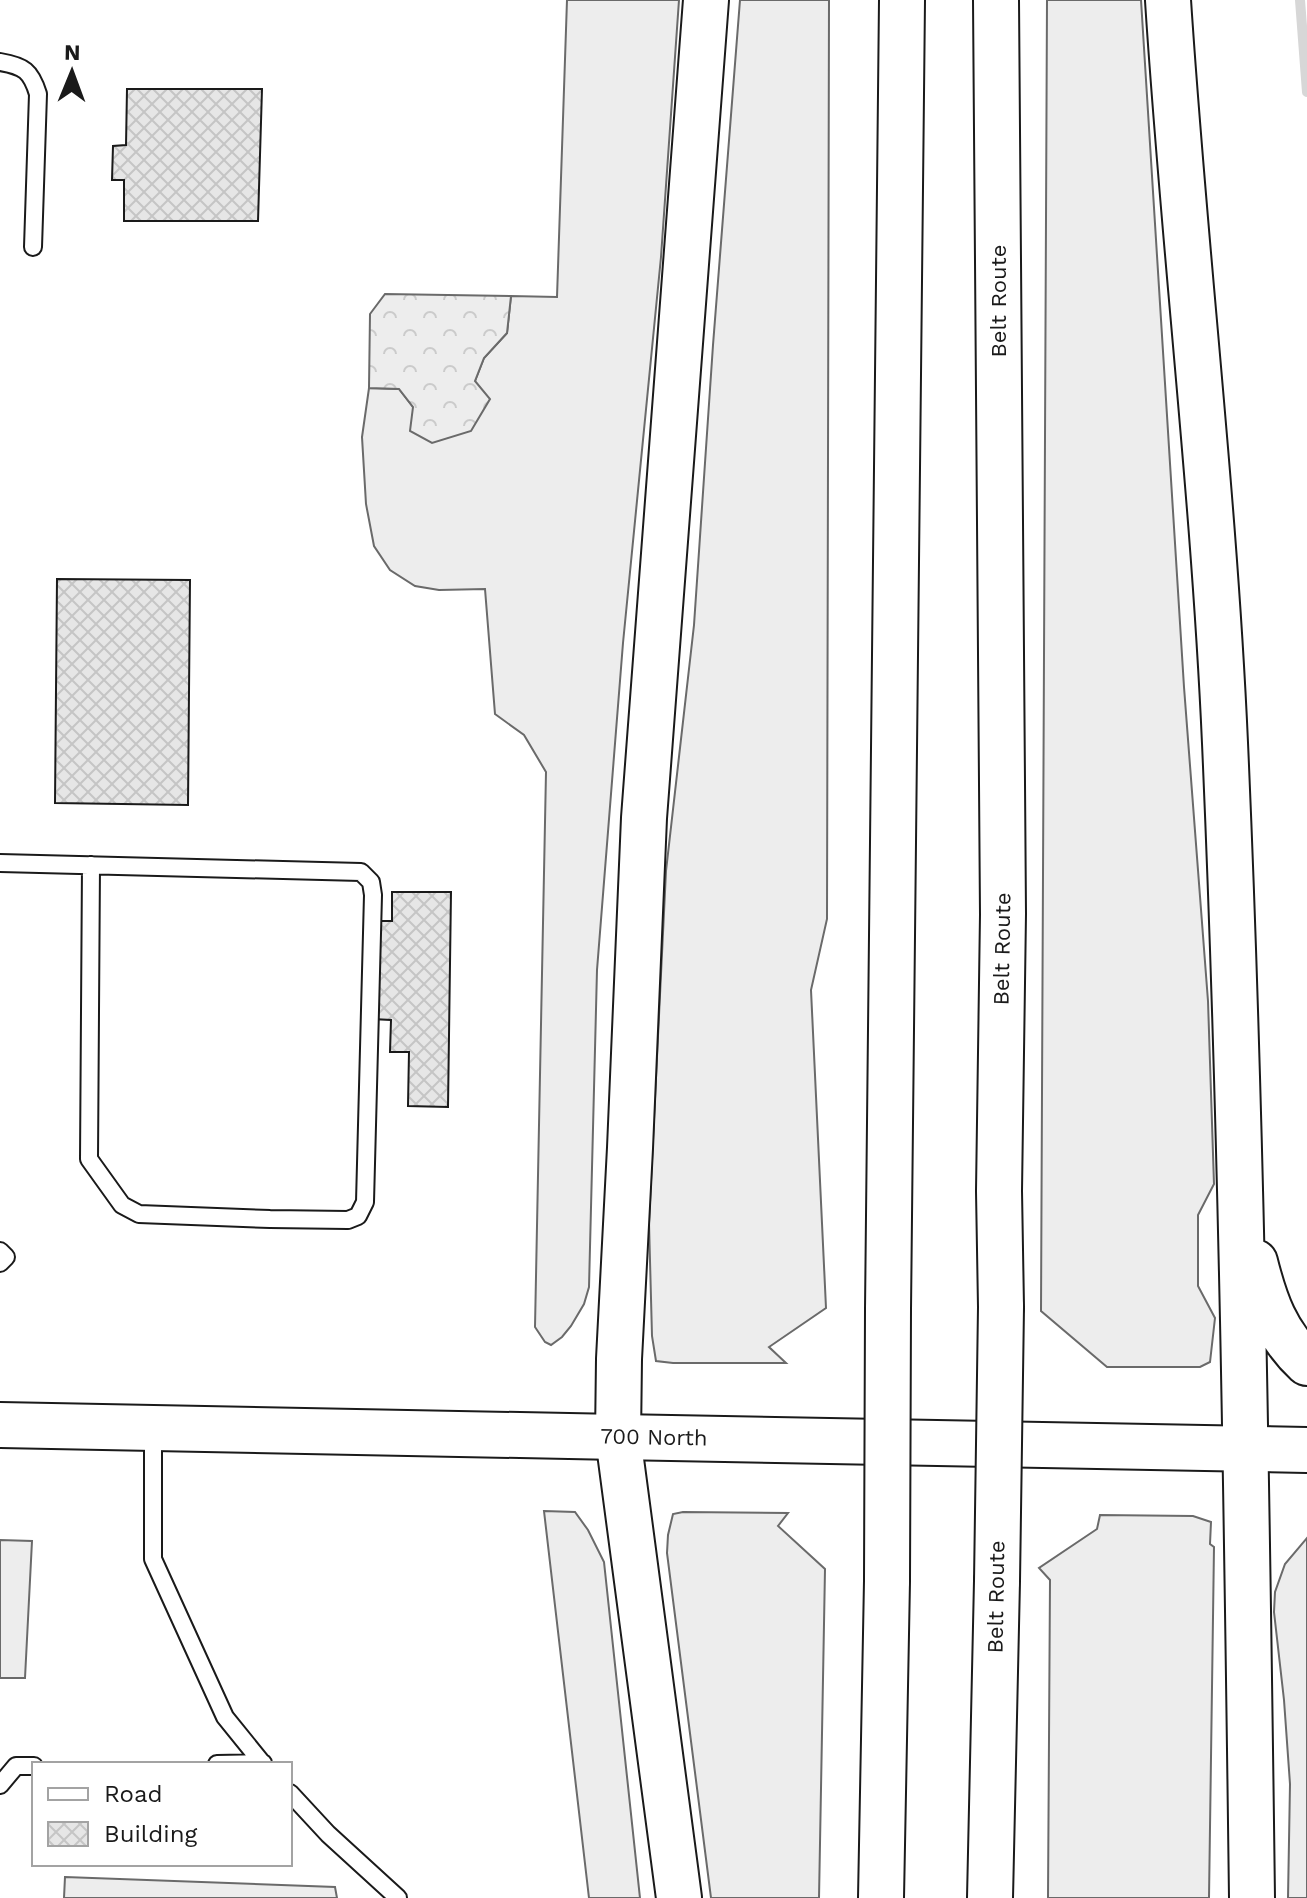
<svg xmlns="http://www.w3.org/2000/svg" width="1307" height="1898" font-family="'Work Sans',sans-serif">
<defs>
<pattern id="forest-crowns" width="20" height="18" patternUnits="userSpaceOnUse" patternTransform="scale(2)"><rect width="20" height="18" fill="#ededed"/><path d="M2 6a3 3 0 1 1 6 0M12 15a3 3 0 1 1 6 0" fill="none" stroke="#cbcbcb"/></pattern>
<pattern id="building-cross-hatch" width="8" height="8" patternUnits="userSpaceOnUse" patternTransform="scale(2)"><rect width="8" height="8" fill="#e6e6e6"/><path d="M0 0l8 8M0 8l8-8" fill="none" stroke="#c5c5c5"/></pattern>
</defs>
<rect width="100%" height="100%" fill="#fff"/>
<path fill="#ededed" stroke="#6a6a6a" stroke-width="2" d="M 567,0 L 679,0 L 661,257 L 623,643 L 597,970 L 589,1287 L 584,1304 L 571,1326 L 562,1337 L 551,1345 L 545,1342 L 535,1327 L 546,772 L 524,735 L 495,714 L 485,589 L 439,590 L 415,586 L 390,570 L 374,546 L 366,504 L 362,437 L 369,388 L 399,389 L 413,407 L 475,381 L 484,358 L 507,333 L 511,296 L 557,297 Z
M 740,0 L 829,0 L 827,919 L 811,990 L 826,1308 L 769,1347 L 786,1363 L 673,1363 L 656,1361 L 652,1336 L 649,1223 L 658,1036 L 666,871 L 694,625 L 713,345 Z
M 1047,0 L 1141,0 L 1184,687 L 1208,1001 L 1214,1184 L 1198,1215 L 1198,1286 L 1215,1318 L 1210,1362 L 1200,1367 L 1107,1367 L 1041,1311 Z
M 544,1511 L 575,1512 L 588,1530 L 604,1562 L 640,1898 L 589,1898 Z
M 683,1512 L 788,1513 L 778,1526 L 825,1569 L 819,1898 L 711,1898 L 667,1553 L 668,1535 L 673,1514 Z
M 1100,1515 L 1193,1516 L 1211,1522 L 1210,1544 L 1214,1547 L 1209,1898 L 1048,1898 L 1050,1580 L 1039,1568 L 1097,1529 Z
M 1307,1538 L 1307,1898 L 1288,1898 L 1290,1784 L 1284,1700 L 1274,1612 L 1275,1592 L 1285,1564 Z
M 0,1540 L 32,1541 L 25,1678 L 0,1678 Z
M 65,1877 L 335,1887 L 337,1898 L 64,1898 Z"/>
<path fill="url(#forest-crowns)" stroke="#6a6a6a" stroke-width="2" d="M 385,294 L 511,296 L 507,333 L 484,358 L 475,381 L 490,399 L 471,431 L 432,443 L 410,431 L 413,407 L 399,389 L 369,388 L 370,314 Z"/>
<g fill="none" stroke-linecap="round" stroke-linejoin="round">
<path stroke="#d7d7d7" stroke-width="10" d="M 1300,0 L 1307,92"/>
</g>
<path fill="url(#building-cross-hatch)" stroke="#1a1a1a" stroke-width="2" d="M 127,89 L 262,89 L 258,221 L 124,221 L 124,180 L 112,180 L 113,146 L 126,145 Z
M 57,579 L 190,580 L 188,805 L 55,803 Z
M 392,892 L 451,892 L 448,1107 L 408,1106 L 409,1052 L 390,1052 L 391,1020 L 372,1019 L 374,921 L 392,921 Z"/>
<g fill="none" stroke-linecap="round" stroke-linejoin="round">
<g stroke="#1a1a1a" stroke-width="20">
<path id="lane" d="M 0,62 C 24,66 31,71 38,94 L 33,247
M 0,863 L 361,872 L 371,882 L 373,895 L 365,1202 L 358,1216 L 348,1220 L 270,1219 L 139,1214 L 122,1205 L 89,1159 L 91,865
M 0,1251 L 6,1257 L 0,1263
M 153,1431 L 153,1559 L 225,1717 L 263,1764
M 217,1764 L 263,1763
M 0,1785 L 16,1766 L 34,1766
M 290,1793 L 328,1834 L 398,1898"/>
</g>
<g stroke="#1a1a1a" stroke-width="48">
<path id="secondary" d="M 0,1425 L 618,1437"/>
</g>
<g stroke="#1a1a1a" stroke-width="48">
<path id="primary" d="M 618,1437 L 1307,1450"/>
</g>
<g stroke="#1a1a1a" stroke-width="48">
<path id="highway" d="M 996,0 L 1003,914 L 999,1191 L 1001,1307
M 1168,0 C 1184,248 1214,495 1225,743 C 1242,1128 1247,1513 1252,1898
M 1255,1262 C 1265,1302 1276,1334 1307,1363
M 888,1310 L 902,0
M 679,1898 L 618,1437 L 619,1359 L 630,1148 L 644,818 L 706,0
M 881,1898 L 887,1581
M 990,1898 L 997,1581"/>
</g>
<use href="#lane" stroke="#fff" stroke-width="16"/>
<use href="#secondary" stroke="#fff" stroke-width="44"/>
<use href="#primary" stroke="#fff" stroke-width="44"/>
<use href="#highway" stroke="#fff" stroke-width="44"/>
<g stroke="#1a1a1a" stroke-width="48" stroke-linecap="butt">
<path id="highway-bridge" d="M 887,1581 L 888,1310
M 997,1581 L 1001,1307"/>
</g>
<use href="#highway-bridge" stroke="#fff" stroke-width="44"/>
</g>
<g text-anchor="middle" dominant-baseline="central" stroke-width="6" stroke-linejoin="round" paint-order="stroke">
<g font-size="22" fill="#1a1a1a" stroke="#fff">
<text transform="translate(998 301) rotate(-90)">Belt Route</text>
<text transform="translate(1002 949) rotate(-89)">Belt Route</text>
<text transform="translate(654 1437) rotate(1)">700 North</text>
<text transform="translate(996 1597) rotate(-89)">Belt Route</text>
</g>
</g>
<rect x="32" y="1762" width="260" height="104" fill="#ffffff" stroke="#a3a3a3" stroke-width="2"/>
<rect x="48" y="1788" width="40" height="12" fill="#ffffff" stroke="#a3a3a3" stroke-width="2"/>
<text x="104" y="1802" font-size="24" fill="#1a1a1a">Road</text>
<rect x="48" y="1822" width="40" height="24" fill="url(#building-cross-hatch)" stroke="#a3a3a3" stroke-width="2"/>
<text x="104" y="1842" font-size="24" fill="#1a1a1a">Building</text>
<g transform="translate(72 72) rotate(1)" stroke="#ffffff" stroke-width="6" paint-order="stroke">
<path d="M0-6L14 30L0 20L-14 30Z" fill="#1a1a1a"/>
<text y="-12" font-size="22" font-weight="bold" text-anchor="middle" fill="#1a1a1a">N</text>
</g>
</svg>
